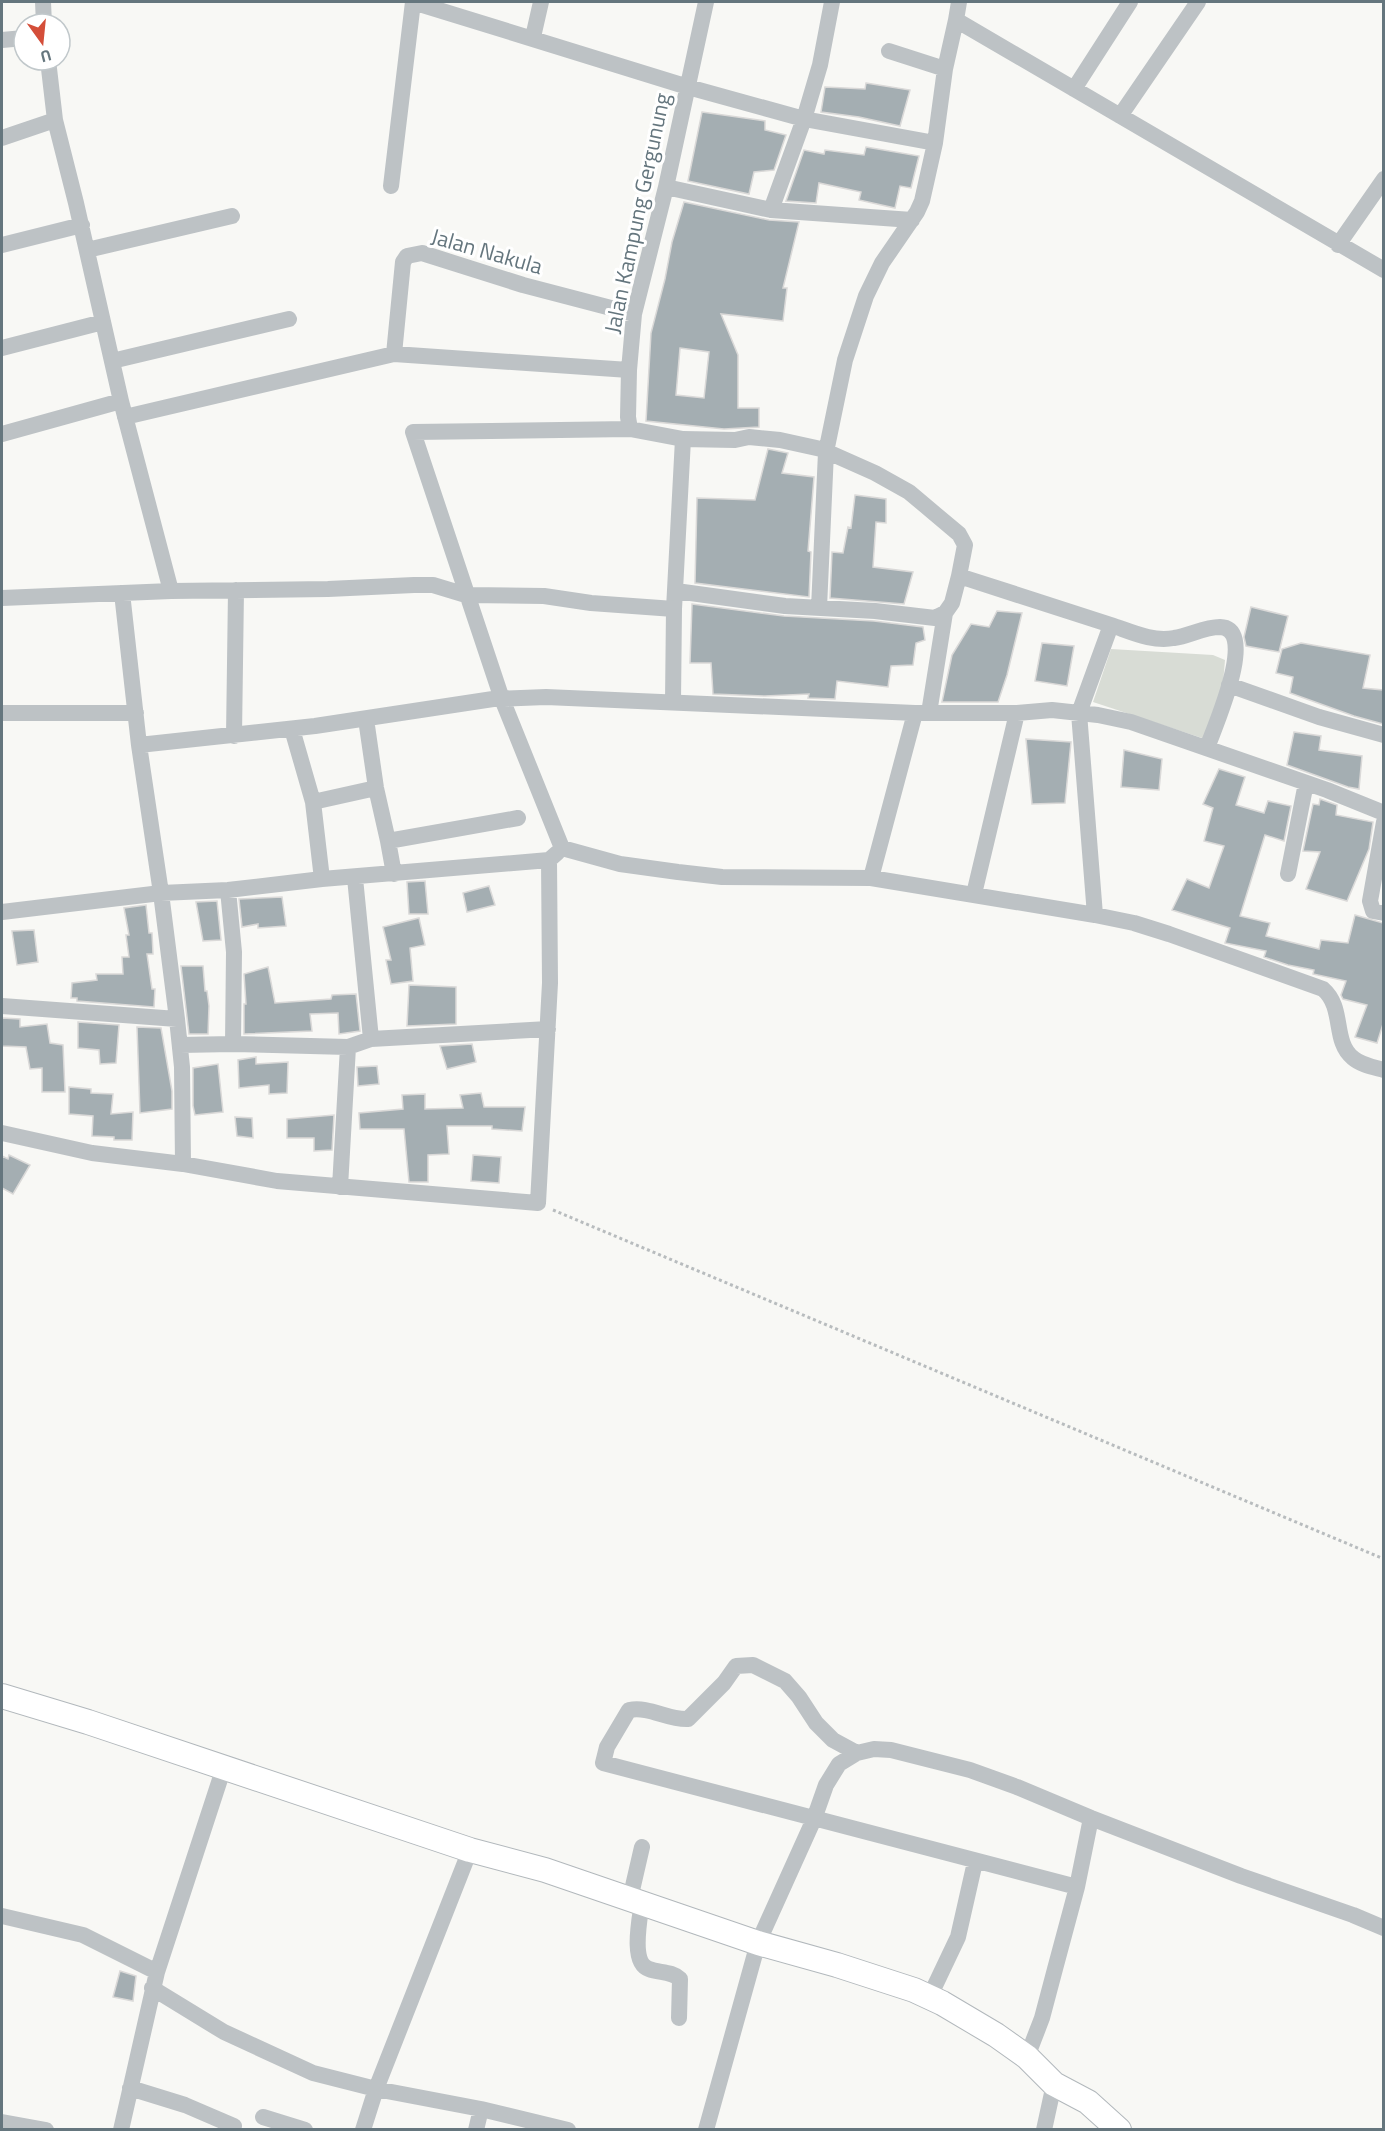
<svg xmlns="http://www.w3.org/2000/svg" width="1385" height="2131" font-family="'Titillium Web',sans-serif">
<rect width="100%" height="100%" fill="#f8f8f5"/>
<path fill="#d8dcd5" d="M 1111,649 L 1213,655 L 1225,660 L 1222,695 L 1205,739 L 1093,702 Z"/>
<path fill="#a4aeb2" stroke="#dad9d8" stroke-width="1.5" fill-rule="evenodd" d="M 866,83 L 910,90 L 900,126 L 859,117 L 821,112 L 825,87 L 865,89 Z
M 702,112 L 765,121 L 765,130 L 786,135 L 774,170 L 754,172 L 749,194 L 688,181 Z
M 866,147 L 919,156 L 911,188 L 900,186 L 895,208 L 859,200 L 861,192 L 819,183 L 816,203 L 786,201 L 804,150 L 824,154 L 825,150 L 864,155 Z
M 684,202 L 769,220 L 799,222 L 783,288 L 787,288 L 783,321 L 721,314 L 738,355 L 738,408 L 759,408 L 759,427 L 724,429 L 646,421 L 651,333 L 665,279 L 672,242 ZM 680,348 L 709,352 L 704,398 L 676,395 Z
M 768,449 L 788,453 L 782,473 L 814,477 L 808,551 L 811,552 L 809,597 L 695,583 L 697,498 L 755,500 Z
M 855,495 L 886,499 L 886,523 L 876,522 L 873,567 L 913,572 L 904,604 L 830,598 L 832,552 L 843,553 L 848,527 L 851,528 Z
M 692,604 L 784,616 L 874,621 L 923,627 L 925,640 L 916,643 L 913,665 L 891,666 L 888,687 L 837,681 L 835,699 L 808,698 L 809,694 L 765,696 L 713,694 L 711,663 L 690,663 Z
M 1251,607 L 1288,616 L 1279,652 L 1246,646 L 1244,637 Z
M 997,611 L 1022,613 L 1007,675 L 998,702 L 942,702 L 952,655 L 971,624 L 989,627 Z
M 1042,643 L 1074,646 L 1067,686 L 1035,681 Z
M 1301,643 L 1370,655 L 1363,688 L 1383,690 L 1383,724 L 1354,716 L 1290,693 L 1293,677 L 1276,673 L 1282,649 Z
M 1294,732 L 1321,736 L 1319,750 L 1362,756 L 1359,789 L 1348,787 L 1287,765 Z
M 1026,739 L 1071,742 L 1065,803 L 1032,804 Z
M 1124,750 L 1162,759 L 1159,790 L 1121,787 Z
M 1219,769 L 1245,777 L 1236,805 L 1264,813 L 1268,801 L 1291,806 L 1284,841 L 1265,835 L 1240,916 L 1270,923 L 1266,936 L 1319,949 L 1321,940 L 1348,943 L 1355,915 L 1383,923 L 1383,1024 L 1377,1043 L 1355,1037 L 1367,1005 L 1343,999 L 1341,995 L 1346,981 L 1313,974 L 1314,970 L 1288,965 L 1264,957 L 1266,951 L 1225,943 L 1230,928 L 1172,910 L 1187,879 L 1209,888 L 1224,846 L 1204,841 L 1213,808 L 1203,804 Z
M 1320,799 L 1337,805 L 1336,815 L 1373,822 L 1369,849 L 1347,901 L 1306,889 L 1320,852 L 1303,851 L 1313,804 L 1319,805 Z
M 425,881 L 428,914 L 409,914 L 407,882 Z
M 489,886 L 495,905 L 467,912 L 463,893 Z
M 282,897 L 286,926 L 258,928 L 258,924 L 242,927 L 239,899 Z
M 217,901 L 221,940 L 203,941 L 196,902 Z
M 146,905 L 149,933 L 152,933 L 153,954 L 147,954 L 152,989 L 155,989 L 154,1007 L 77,1001 L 77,998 L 71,998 L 72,983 L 97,980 L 96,974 L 123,974 L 122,957 L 129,957 L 126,935 L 129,935 L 124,908 Z
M 419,918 L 425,945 L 410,948 L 413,981 L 391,984 L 386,960 L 391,960 L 383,927 Z
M 34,930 L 38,962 L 17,965 L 12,931 Z
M 181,966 L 203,966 L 205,991 L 207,991 L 209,1006 L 208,1034 L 189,1034 Z
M 268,967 L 275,1003 L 331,999 L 332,995 L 356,994 L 360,1031 L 339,1034 L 338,1013 L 310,1014 L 312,1031 L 244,1034 L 244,1004 L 246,1004 L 244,974 Z
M 409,985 L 456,987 L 456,1024 L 407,1026 Z
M 2,1018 L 20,1019 L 20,1027 L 47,1024 L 50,1043 L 63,1045 L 65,1092 L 42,1092 L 42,1068 L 30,1069 L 26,1047 L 2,1046 Z
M 78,1022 L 119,1025 L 116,1063 L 100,1064 L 99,1050 L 78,1048 Z
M 137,1027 L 161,1028 L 172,1091 L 172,1109 L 140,1113 Z
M 472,1044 L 476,1062 L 447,1069 L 440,1046 Z
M 256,1057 L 256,1064 L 288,1062 L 287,1093 L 269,1094 L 269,1085 L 239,1088 L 238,1060 Z
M 218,1064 L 223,1112 L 195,1115 L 193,1106 L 193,1068 Z
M 377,1066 L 379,1084 L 358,1086 L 357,1067 Z
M 69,1087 L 91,1089 L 91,1093 L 113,1094 L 111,1114 L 133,1112 L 132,1140 L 114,1140 L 114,1137 L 92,1136 L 93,1116 L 69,1114 Z
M 481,1093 L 484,1107 L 525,1107 L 522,1131 L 492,1129 L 492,1126 L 447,1126 L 449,1154 L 428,1155 L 428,1182 L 409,1182 L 404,1129 L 360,1129 L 359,1113 L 403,1109 L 402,1095 L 425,1094 L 425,1109 L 463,1108 L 460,1095 Z
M 334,1115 L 332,1150 L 314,1151 L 314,1138 L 287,1138 L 287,1119 Z
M 235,1117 L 252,1118 L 253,1138 L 237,1136 Z
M 9,1155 L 30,1165 L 13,1194 L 2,1188 L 2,1156 L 8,1159 Z
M 473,1155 L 501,1157 L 499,1183 L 471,1181 Z
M 120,1971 L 136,1976 L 133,2001 L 113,1997 Z"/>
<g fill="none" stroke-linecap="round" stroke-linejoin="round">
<g stroke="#b2b8bc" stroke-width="26">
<path id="secondary" d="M 2,1696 L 88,1722 L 470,1850 L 545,1870 L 758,1943 L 837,1965 L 914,1990 L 942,2003 L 996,2035 L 1027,2057 L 1054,2084 L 1088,2102 L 1119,2130"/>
</g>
<path stroke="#b8bcbe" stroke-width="3" stroke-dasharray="3 3" stroke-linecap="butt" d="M 553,1210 L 1384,1559"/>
<path stroke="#bdc2c5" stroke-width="16" d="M 43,2 L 44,24
M 413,2 L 688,87 L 804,119 L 935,143
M 956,20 L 959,2
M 533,37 L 541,2
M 2,40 L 24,38
M 889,51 L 945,69
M 48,60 L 55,120 L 76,203 L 121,401 L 171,591
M 1074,89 L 1130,2
M 1120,116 L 1198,2
M 2,138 L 55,120
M 391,186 L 413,2
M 666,187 L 771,210 L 912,220
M 771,210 L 804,119 L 820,65 L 832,2
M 2,245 L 82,225
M 1338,245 L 1384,179
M 87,250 L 232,216
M 2,348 L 103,322
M 112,361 L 289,319
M 629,370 L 394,354 L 403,262 L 407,256 L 422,253 L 523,285 L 634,314
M 125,417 L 394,354
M 2,434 L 121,401
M 683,439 L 735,440 L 749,437 L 780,440 L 821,449 L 875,473 L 909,492 L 959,534 L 965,545 L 959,576 L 1111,625 L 1079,713 L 1095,915
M 676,591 L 785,606 L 875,611 L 935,618 L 945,613 L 952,603 L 959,576
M 122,593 L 139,745 L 161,893 L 177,1019 L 182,1067 L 183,1164
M 2,598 L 171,591 L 328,589 L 414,585 L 433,585 L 466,595 L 544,596 L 591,603 L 674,609
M 819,608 L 826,452 L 845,360 L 866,296 L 882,263 L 917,212 L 922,201 L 935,143 L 945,69 L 956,20 L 1384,270
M 1111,625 C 1132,632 1152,642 1174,638 C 1189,636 1204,627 1220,627 C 1259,628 1214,728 1207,748
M 1229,685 L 1319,717 L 1384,735
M 673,701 L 674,609 L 683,439 L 630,429 L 628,417 L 629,370 L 634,314 L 666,187 L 706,2
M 2,713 L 136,713
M 929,713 L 945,613
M 366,719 L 376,788 L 388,841 L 394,874
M 292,729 L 313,802 L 322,879
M 234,736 L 236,590
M 139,745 L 315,726 L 493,699 L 546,697 L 915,713 L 1017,713 L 1052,710 L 1098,715 L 1131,722 L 1327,790 L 1384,813
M 313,802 L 376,788
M 1384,822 L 1370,901 L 1373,911 L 1384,913
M 388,841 L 518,818
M 562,848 L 620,864 L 678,872 L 722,877 L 871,878 L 1095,915 L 1134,923 L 1169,934 L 1323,989 C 1345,1008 1332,1041 1353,1058 C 1361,1065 1373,1067 1384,1070
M 562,848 L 502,699 L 413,432 L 630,429
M 1288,874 L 1306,783
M 355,878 L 371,1039
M 871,878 L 915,713
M 228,890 L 234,952 L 233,1044
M 974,894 L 1017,713
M 2,912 L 161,893 L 228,890 L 322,879 L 549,860 L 557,853
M 2,1006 L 177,1019
M 180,1045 L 233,1044 L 348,1047 L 371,1039 L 548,1029
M 2,1133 L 92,1153 L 183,1164 L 277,1181 L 538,1203 L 550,983 L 549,860
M 340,1187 L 348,1047
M 857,1753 L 833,1740 L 816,1723 L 799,1697 L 785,1681 L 753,1665 L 736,1666 L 724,1683 L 688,1719 C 667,1720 650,1706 629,1710 L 607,1747 L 603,1763 L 1077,1887
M 630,1899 L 642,1847
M 642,1902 C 640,1918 630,1963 649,1969 C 659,1973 672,1971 680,1979 L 679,2018
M 2,1916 L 83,1935 L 157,1972
M 152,1988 L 224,2032 L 313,2073 L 376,2089 L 481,2109 L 568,2130
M 930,1996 L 958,1937 L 975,1862
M 1027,2057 L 1042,2018 L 1055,1969 L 1077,1887 L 1091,1818
M 130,2088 L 185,2105 L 234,2126
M 263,2117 L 305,2130
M 2,2122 L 46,2130
M 121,2130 L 157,1972 L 224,1767
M 363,2130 L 376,2089 L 470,1850
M 476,2130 L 481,2109
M 706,2130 L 758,1943 L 814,1819 L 826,1785 L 839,1764 L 857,1753 L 874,1749 L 891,1750 L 970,1770 L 1017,1787 L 1091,1818 L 1241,1876 L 1353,1915 L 1384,1928
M 1044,2130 L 1054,2084"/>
<use href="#secondary" stroke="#fff" stroke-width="24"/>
</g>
<g text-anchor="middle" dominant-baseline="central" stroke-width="6" stroke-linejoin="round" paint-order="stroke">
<g font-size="22" fill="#65767e" stroke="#fff">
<text transform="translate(637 213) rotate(-78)">Jalan Kampung Gergunung</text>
<text transform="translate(487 251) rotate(16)">Jalan Nakula</text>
</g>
</g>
<rect width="1385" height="2131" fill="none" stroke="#65767e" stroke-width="6"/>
<g transform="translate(42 42) rotate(165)"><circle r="28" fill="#ffffff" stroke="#c1c8cb" stroke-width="1.5"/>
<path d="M0-4.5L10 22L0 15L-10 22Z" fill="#d44e39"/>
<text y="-9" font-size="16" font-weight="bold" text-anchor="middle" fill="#65767e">U</text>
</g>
</svg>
